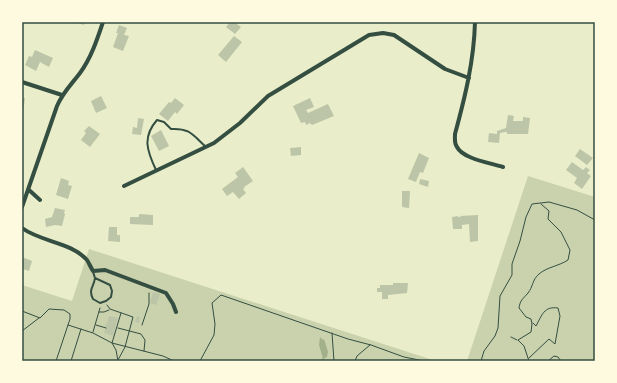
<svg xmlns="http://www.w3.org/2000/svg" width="617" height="383" font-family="Arial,sans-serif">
<rect width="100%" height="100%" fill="#e9edc9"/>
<path fill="#cad2ad" d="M 528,176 L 595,197 L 595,361 L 467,361 Z
M 89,249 L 436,361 L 22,361 L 22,285 L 72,301 Z"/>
<path fill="#a3b18a" d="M 320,337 L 323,340 L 324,339 L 328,352 L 327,357 L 323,359 L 319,345 Z"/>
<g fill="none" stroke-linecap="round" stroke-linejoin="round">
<path stroke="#a3b18a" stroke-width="2" d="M 323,359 L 323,361"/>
</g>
<path fill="#bcc5a7" d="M 75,22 L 84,22 L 84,25 Z
M 230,22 L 234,22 L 241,27 L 235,34 L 226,27 Z
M 119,25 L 127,28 L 124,35 L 129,36 L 123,51 L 113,47 L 118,33 L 116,33 Z
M 234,36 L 242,42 L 226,62 L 218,55 Z
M 35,50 L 53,58 L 49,67 L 40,62 L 36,71 L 25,65 L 29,56 L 32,57 Z
M 101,96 L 107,108 L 96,113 L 91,101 Z
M 22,98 L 25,98 L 23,113 L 22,113 Z
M 175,98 L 184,105 L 177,114 L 175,112 L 168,121 L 159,114 L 169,102 L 171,103 Z
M 310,98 L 314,107 L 306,110 L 308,113 L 328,104 L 334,116 L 312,125 L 310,123 L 306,125 L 305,122 L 301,123 L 293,106 Z
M 508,115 L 514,116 L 513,121 L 523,121 L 523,117 L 530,118 L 528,134 L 507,134 L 507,132 L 505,132 L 500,133 L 499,143 L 488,142 L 489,133 L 497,134 L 497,131 L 506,128 Z
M 138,118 L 144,119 L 141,135 L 132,134 L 133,127 L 137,128 Z
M 89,126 L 100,134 L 90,147 L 81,140 L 86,133 L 84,131 Z
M 161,130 L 169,146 L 159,151 L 151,136 Z
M 301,147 L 301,155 L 291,156 L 290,148 Z
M 580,149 L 593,158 L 587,165 L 575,156 Z
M 419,153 L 429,158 L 423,173 L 420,172 L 416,182 L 408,179 Z
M 572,162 L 583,170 L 586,167 L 590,170 L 587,173 L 591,176 L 582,189 L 574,183 L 577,178 L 566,170 Z
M 243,167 L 253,181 L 244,187 L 245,188 L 243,189 L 246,193 L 239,199 L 233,192 L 227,196 L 222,189 L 238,177 L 235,173 Z
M 61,178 L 69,181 L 68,185 L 72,186 L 68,199 L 56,195 Z
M 420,179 L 429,181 L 428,187 L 419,184 Z
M 402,191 L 410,191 L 409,208 L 402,207 Z
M 55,208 L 65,210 L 64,213 L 65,214 L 62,226 L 55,225 L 46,227 L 45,219 L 52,217 Z
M 139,214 L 153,215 L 153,225 L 130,224 L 130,217 L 139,217 Z
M 478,215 L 478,241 L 470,242 L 469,224 L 462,225 L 462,229 L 453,229 L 452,217 L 458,216 L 458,217 L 461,217 L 460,216 Z
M 109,227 L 117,227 L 117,235 L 120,235 L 120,242 L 108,241 Z
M 22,257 L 32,261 L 29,271 L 22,269 Z
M 393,283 L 408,283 L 407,293 L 388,295 L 388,299 L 382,299 L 382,292 L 377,292 L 377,288 L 380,288 L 380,285 L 393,285 Z
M 153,292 L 160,294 L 156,305 L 150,303 Z
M 109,316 L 118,318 L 113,336 L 104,333 L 106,326 L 105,325 L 107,323 Z
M 137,316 L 140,317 L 139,323 L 135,322 Z"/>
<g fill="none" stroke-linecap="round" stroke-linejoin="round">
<path stroke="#344e41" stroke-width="1" d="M 107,305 L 110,309 L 133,317 L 125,347 L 118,360
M 22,311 L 40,318 L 49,309 L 64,310 L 70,314 L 70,319 L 56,361
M 99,312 L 104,312 L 109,310
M 68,325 L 93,333 L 112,343 L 163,356 L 174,361
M 96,325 L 106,328
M 142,325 L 149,304 L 149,293
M 118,328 L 141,334 L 145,340 L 144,351
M 22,331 L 39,318
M 93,332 L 100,308
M 332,333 L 334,361
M 511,337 L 517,340
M 529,358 L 549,339 L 555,344 L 560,316 L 558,308 C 544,306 542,315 536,326 L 533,323
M 71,361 L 81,329
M 118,361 L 116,350 L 112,343 L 121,313
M 200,361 L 214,335 L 215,324 L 212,303 L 221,295 L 348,339 L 371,345 L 404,357 L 424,361
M 355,361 L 357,356 L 370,345
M 481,361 L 484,351 L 495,336 L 498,328 L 500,296 L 512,275 L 512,264 L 520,241 L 526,217 L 532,204 L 549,202 L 577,210 L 595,220
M 529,361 L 524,346 L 518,340 L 531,332 L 532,324 L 531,319 L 526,317 L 519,308 C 520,300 523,299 528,293 C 533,287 532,280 539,274 C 547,267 559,266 568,260 L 570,250 L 561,232 L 548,219 L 549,211 L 541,204
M 548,361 L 554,356 L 558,357 L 561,361"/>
<path stroke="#344e41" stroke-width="2" d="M 156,170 C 147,151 142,137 157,120 L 164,122 L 171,129 C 189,128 192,134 205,146
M 93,271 C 93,272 95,278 95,278 C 94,287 88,289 93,299 L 100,303 L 106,301 L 111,297 L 112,291 L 110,285 L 95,278"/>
<path stroke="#344e41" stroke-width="4" d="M 475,22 C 474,61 465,97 455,134 C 455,139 454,143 457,147 C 463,159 491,163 503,167
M 22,82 L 62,95
M 124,186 L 214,143 L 240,123 L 268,96 L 369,35 L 383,33 L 394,35 L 445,69 L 469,78
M 29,190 L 40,200
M 22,207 L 57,106 C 63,92 71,85 80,73 C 91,58 97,40 103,22
M 22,228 C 41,242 71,242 87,260 C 89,263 91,268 93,271 L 105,270 L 166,293 L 173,304 L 176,312"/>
</g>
<rect width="617" height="383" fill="none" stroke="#fefae0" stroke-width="46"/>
<rect x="23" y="23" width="571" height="337" fill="none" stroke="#344e41" stroke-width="1.5"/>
</svg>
